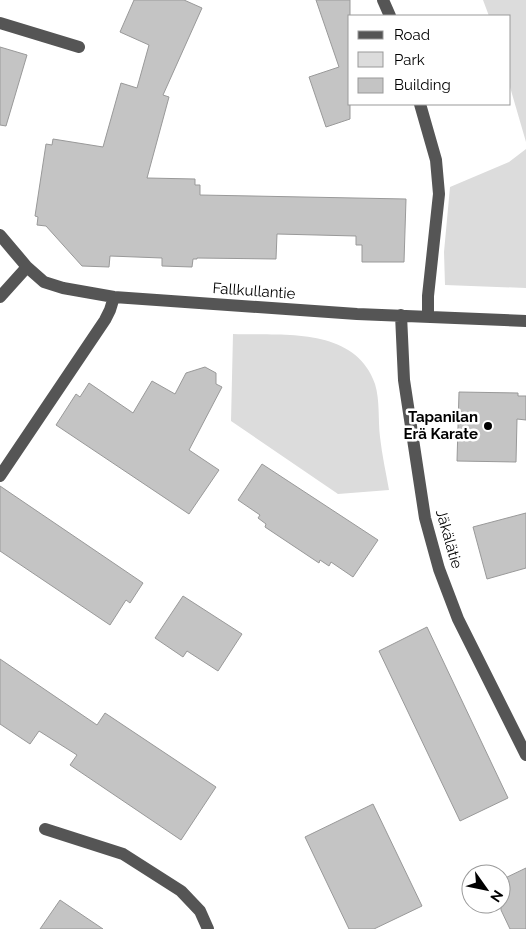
<svg xmlns="http://www.w3.org/2000/svg" width="526" height="929" font-family="Raleway,sans-serif">
<rect width="100%" height="100%" fill="#fff"/>
<path fill="#dcdcdc" d="M 483,0 L 526,0 L 526,142 L 510,87 L 510,16 L 489,16 Z
M 526,149 L 526,288 L 445,285 L 444,252 L 450,187 L 509,162 Z
M 233,334 C 281,336 355,326 375,384 C 380,400 378,420 380,437 C 382,455 386,473 389,490 L 338,494 L 231,421 Z"/>
<path fill="#c4c4c4" stroke="#999" d="M 134,0 L 184,0 L 202,8 L 163,95 L 169,97 L 147,178 L 195,179 L 195,185 L 200,185 L 200,195 L 406,199 L 404,262 L 362,262 L 362,245 L 356,245 L 356,236 L 277,234 L 276,259 L 197,258 L 197,259 L 193,259 L 192,267 L 162,266 L 162,258 L 110,256 L 109,267 L 82,266 L 46,226 L 37,225 L 38,217 L 35,216 L 46,144 L 52,145 L 53,139 L 103,147 L 121,83 L 137,88 L 149,45 L 120,32 Z
M 316,0 L 350,0 L 350,119 L 326,127 L 309,77 L 339,67 Z
M 0,47 L 27,55 L 6,126 L 0,125 Z
M 205,367 L 216,373 L 216,384 L 222,387 L 189,450 L 219,470 L 189,514 L 56,425 L 76,394 L 80,397 L 89,383 L 133,413 L 152,381 L 175,394 L 186,373 Z
M 459,392 L 518,393 L 518,396 L 526,396 L 526,420 L 517,419 L 516,462 L 457,461 Z
M 262,464 L 378,540 L 353,577 L 331,562 L 329,566 L 320,560 L 319,563 L 265,527 L 266,524 L 258,518 L 260,515 L 238,500 Z
M 0,486 L 143,583 L 130,603 L 126,600 L 110,625 L 0,551 Z
M 526,513 L 526,568 L 487,579 L 473,527 Z
M 183,596 L 242,634 L 218,671 L 187,651 L 183,657 L 155,638 Z
M 427,627 L 508,798 L 460,821 L 379,651 Z
M 0,659 L 97,725 L 105,713 L 216,787 L 181,840 L 70,765 L 77,755 L 39,731 L 30,744 L 0,724 Z
M 373,804 L 422,906 L 374,929 L 349,929 L 305,837 Z
M 526,868 L 526,929 L 510,929 L 501,910 L 501,880 Z
M 60,900 L 103,929 L 40,929 Z"/>
<g fill="none" stroke-linecap="round" stroke-linejoin="round">
<path stroke="#555" stroke-width="12" d="M 383,0 L 390,16
M 0,23 L 79,47
M 420,104 L 436,160 L 439,194 L 428,296 L 428,316
M 0,235 L 27,267 L 44,282 L 63,288 L 114,297 L 357,314 L 526,321
M 0,297 L 27,267
M 401,315 L 404,380 L 425,518 L 439,569 L 458,619 L 526,755
M 0,476 L 105,320 L 110,310 L 114,297
M 45,829 L 123,854 L 181,891 L 200,911 L 208,929"/>
</g>
<circle fill="#000" stroke="#fff" stroke-width="2" cx="488" cy="426" r="5"/>
<g text-anchor="middle" dominant-baseline="central" stroke-width="5" stroke-linejoin="round" paint-order="stroke">
<g font-size="15" fill="#000" stroke="#fff">
<text transform="translate(254 291) rotate(4)">Fallkullantie</text>
<text transform="translate(449 539) rotate(74)">Jäkälätie</text>
</g>
<g font-size="15" font-weight="bold" fill="#000" stroke="#fff" text-anchor="end">
<text x="478" y="417">Tapanilan<tspan x="478" dy="17">Erä Karate</tspan></text>
</g>
</g>
<rect x="348" y="15" width="162" height="90" fill="#ffffff" stroke="#999999"/>
<rect x="358" y="31" width="25" height="8" fill="#555555" stroke="#999999"/>
<text x="394" y="40" font-size="15" fill="#000000">Road</text>
<rect x="358" y="52" width="25" height="15" fill="#dcdcdc" stroke="#999999"/>
<text x="394" y="65" font-size="15" fill="#000000">Park</text>
<rect x="358" y="78" width="25" height="15" fill="#c4c4c4" stroke="#999999"/>
<text x="394" y="90" font-size="15" fill="#000000">Building</text>
<g transform="translate(486 889) rotate(123)"><circle r="24" fill="#ffffff" stroke="#999999"/>
<path d="M0-4L9 19L0 12L-9 19Z" fill="#000000"/>
<text y="-8" font-size="14" font-weight="bold" text-anchor="middle" fill="#000000">N</text>
</g>
</svg>
